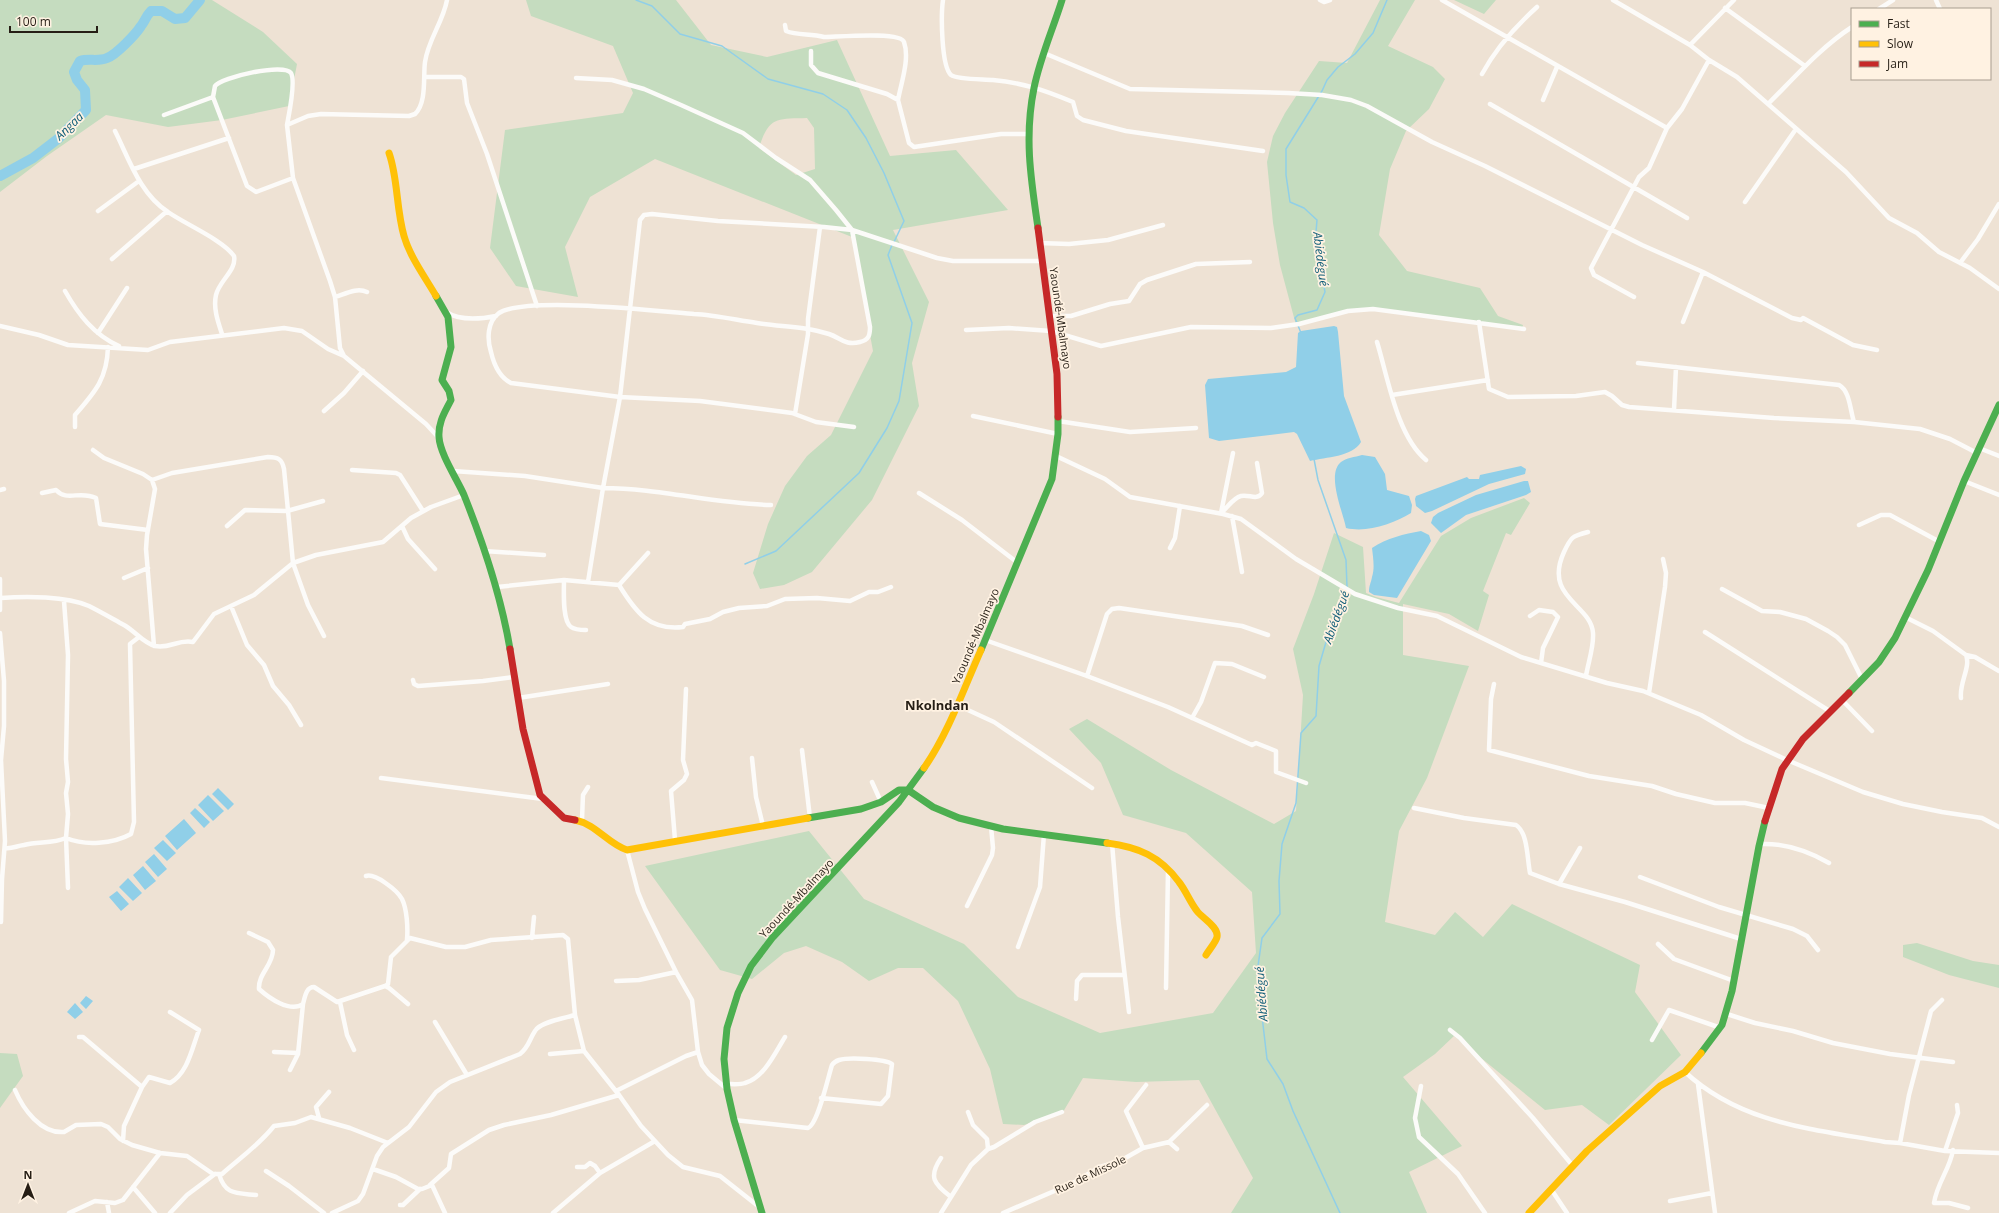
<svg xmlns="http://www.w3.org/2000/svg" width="1999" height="1213" font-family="'Open Sans',sans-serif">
<rect width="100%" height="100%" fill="#eee2d4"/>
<path fill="#c5dcbf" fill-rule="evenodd" d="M 0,0 L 212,0 L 263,32 L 297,64 L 289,106 L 222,120 L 168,127 L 106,115 L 47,156 L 0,192 Z
M 526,0 L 676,0 L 711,45 L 767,57 L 837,40 L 890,156 L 956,150 L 1008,210 L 893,230 L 929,302 L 912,363 L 919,406 L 872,500 L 812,572 L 784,585 L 760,589 L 753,573 L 768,524 L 785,486 L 807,456 L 831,435 L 873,351 L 852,237 L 655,159 L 590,197 L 565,247 L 578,297 L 516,286 L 490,248 L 505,130 L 623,113 L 633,93 L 613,46 L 531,16 ZM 807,118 L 814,128 L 815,169 L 796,175 L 759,148 C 769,116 777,119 807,118 Z
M 1380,0 L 1415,0 L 1388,46 L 1433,67 L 1445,79 L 1429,109 L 1406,131 L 1390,169 L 1379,235 L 1407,271 L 1480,288 L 1498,316 L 1523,325 L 1522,329 L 1373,309 L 1348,311 L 1296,325 L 1280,265 L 1273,223 L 1267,162 L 1273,136 L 1285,113 L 1319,61 L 1347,63 Z
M 1454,0 L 1496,0 L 1484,14 Z
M 1524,498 L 1530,503 L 1511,535 L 1506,533 L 1483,591 L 1489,595 L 1478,631 L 1449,614 L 1403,604 L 1403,655 L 1469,666 L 1427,778 L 1399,831 L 1385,922 L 1435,935 L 1455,912 L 1483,937 L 1512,904 L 1640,965 L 1635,992 L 1681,1055 L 1609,1125 L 1582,1105 L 1545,1110 L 1454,1036 L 1435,1054 L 1403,1077 L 1462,1146 L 1409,1172 L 1427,1213 L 1231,1213 L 1253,1178 L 1199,1080 L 1136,1082 L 1083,1078 L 1063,1112 L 1024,1125 L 1003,1124 L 990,1069 L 958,1001 L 923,968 L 898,968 L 869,981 L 842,962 L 806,946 L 784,953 L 752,979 L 720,970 L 645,866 L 809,831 L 864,899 L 964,944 L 1018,997 L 1100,1033 L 1213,1013 L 1256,953 L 1252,892 L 1186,833 L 1123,815 L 1101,763 L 1069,729 L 1087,719 L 1171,770 L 1274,824 L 1296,811 L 1303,695 L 1293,649 L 1314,594 L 1334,533 L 1363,547 L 1366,593 L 1376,597 L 1399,603 L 1441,536 L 1471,518 Z
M 1917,943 L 1973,961 L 1999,965 L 1999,988 L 1949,975 L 1903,957 L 1903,945 Z
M 0,1053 L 17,1054 L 23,1076 L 0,1108 Z"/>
<path fill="#90cfe8" d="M 1334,326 L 1337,327 L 1338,332 L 1344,396 L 1361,442 C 1352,457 1326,457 1310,461 L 1297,434 L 1294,432 L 1219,441 L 1209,438 L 1205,385 L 1208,379 L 1286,372 L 1296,367 L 1298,333 L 1301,331 Z
M 1362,455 L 1375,457 L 1385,474 L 1387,490 L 1409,496 L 1412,505 L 1411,513 C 1393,524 1367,533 1346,528 C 1343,512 1326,474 1341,462 C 1346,458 1355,457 1362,455 Z
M 1521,466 L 1526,469 L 1525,474 L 1489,484 L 1432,511 L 1425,513 L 1416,506 L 1415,499 L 1416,496 L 1459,480 L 1467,477 L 1469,479 L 1479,479 L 1480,475 Z
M 1524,481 L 1528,481 L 1531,492 L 1526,495 L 1466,515 L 1441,533 L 1431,523 L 1433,517 L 1438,513 L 1476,495 Z
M 1421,531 L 1429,535 L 1431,541 L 1397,598 L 1374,595 L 1369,592 C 1369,585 1371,583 1372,577 C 1375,568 1373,557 1372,548 C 1387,538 1404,534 1421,531 Z
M 218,788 L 234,804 L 228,810 L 212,794 Z
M 208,795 L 224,811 L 213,821 L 198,805 Z
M 195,808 L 210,822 L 204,828 L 190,813 Z
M 184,819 L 196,833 L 177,850 L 165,836 Z
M 163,840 L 176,853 L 167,861 L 154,848 Z
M 154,854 L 167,869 L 158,877 L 145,862 Z
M 143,866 L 156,881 L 145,890 L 133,875 Z
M 128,878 L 142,893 L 133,901 L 119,887 Z
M 117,891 L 129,904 L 121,911 L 109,897 Z
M 86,996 L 93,1001 L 86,1009 L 80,1003 Z
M 75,1003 L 83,1012 L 75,1019 L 67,1012 Z"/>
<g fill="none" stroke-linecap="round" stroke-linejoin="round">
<path stroke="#90cfe8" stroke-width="1.5" d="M 636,0 L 652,6 L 680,34 L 722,46 L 768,79 L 823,94 L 847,110 L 866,138 L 884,173 L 904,221 L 894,242
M 1301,333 L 1295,318 L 1298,315 L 1317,310 L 1325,292 L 1317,246 L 1316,232 L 1317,220 L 1304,208 L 1290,202 L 1286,175 L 1286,149 L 1322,91 L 1327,80 L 1338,67 L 1355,54 L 1373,33 L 1387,0
M 1314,459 L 1318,480 L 1346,560 L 1347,587
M 745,564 L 776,551 L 859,473 L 887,428 L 899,401 L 912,323 L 888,255 L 892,245
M 1340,1213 L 1293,1111 L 1283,1084 L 1267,1059 L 1257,973 L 1262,938 L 1280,914 L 1279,881 L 1282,844 L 1296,803 L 1301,733 L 1316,716 L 1319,666 L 1331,625 L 1344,600 L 1346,591"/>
<path stroke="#90cfe8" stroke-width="10" d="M 0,176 L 33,158 L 59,138 L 86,110 L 85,90 L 77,80 L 74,72 L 80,61 C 89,58 98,62 107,58 C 116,55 136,34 141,26 C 145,21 146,16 151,11 L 162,11 L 175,19 L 185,18 L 200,0"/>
<path stroke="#fcfbf9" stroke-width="4.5" d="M 943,0 C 941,14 941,66 951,75 C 958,80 984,79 993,80 C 1024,83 1044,90 1073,102 L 1077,116 L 1083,120 L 1126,131 L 1263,151
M 1320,0 L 1324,2 L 1330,0
M 1442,0 L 1667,128 L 1682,109 L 1709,60
M 1613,0 L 1690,45 L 1709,60 L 1737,77 L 1846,172 L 1889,218 L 1917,233 L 1939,252 L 1970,268 L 1999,289
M 1936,0 L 1940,9
M 1725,8 L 1805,66
M 1879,9 L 1893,0
M 785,25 L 786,31 C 798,36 811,33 824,37 C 836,37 901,31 904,42 C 910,59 901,83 898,100
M 1690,45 L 1734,0
M 811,51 L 811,65 L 818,73 L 887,94 L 898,100 L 909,143 L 914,147 L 1001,134 L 1028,134
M 1044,53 L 1130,89 L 1288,93 L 1322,95 L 1351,100 L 1367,106 L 1432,142 L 1485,166 L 1642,245 L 1703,272 L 1792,318 L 1801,320 L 1803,318 L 1853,345 L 1877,350
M 1482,74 C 1496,48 1516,26 1537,7
M 425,77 L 461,77 L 464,79 L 467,103 L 487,154 L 537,306
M 576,78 L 612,80 L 644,89 L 681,105 L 743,133 L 776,158 L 810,180 L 836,210 L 852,230 L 870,327 C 870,335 869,340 860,342 C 845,346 841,338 829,334 C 822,332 815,330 808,329 C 791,326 774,326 757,323 C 736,320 715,315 694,314 C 658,311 526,296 499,313 C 487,322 487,339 491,352 C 494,365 499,377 511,383 L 620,397 L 700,401 L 792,413 L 816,422 L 854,427
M 1543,100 L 1557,67
M 1769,103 C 1795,77 1821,47 1852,27
M 1490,104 L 1687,218
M 164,115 L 213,97
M 287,125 C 289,114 296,82 291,73 C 284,63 221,77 215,86 L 213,97 L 247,186 L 256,192 L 293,178
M 115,131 C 129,159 140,194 168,212 C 185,224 223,240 234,256 C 237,270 219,281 216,295 C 213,308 218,322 222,334
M 134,169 L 229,138
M 1745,202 L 1796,129
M 98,211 L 139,181
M 1039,243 L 1069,244 L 1108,240 L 1163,225
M 112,259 L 166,212
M 1960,263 L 1978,239 L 1999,204
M 65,291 C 78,314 94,335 119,346
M 335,297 C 345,294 357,287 367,292
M 1634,297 L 1594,275 L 1591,268 L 1639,177 L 1649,168 L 1667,128
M 446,312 C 460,321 481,319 496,316
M 1049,316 L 1071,316 L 1110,304 L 1129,301 L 1140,284 L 1147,280 L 1196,264 L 1250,262
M 1479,322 L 1489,389 L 1508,397 L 1576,396 L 1605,392 L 1612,396 L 1622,405 L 1629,407 L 1774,418 L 1854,422 L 1920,429 L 1950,439 L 1977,453
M 1683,322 L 1703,272
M 0,326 L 39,335 L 68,345 L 148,350 L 170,342 L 284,328 L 302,331 L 328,349 L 344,356 L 426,424 L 439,438
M 966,330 L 1009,328 L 1051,331 L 1101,346 L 1191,327 L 1271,328 L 1299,324 L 1348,311 L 1373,309 L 1524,329
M 98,333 L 127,288
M 1377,342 C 1388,378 1397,436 1426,460
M 344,356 L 340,348 L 335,297 L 330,281 L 293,178 L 287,125 L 308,116 L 321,114 L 409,116 L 415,114 C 427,103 423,76 425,62 C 428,40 443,22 447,0
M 1638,363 L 1839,385 C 1850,391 1850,410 1854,422
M 1392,395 L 1488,380
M 1674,410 L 1676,367
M 324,411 L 344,393 L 363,371
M 795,414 L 808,334 L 808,319 L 820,227
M 973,416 L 1058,434
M 1058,421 L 1130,432 L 1196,428
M 75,427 L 75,415 C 95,392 107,379 108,347
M 1979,448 L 1999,456
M 93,450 L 104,458 L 143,474 L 152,480 L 155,489 L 147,535 L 146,549 L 154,646
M 1056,456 L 1105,479 L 1130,497 L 1223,514 L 1241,519 L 1296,559 L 1355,594 L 1398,608 L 1437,616 L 1521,657 L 1607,683 L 1643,691 L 1701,715 L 1744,740 L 1787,760 L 1863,792 L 1903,804 L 1942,812 L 1982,818 L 1999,827
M 352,470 L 396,473 L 400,475 L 423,511
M 453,471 L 525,476 L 603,488 L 620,397 L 640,220 L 644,215 L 652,214 L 718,221 L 824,227 L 852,230 L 937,258 L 953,261 L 1042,261
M 152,480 L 172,473 L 268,457 C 278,457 282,459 284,469 L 293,563 L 308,605 L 324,636
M 1964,481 L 1999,495
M 0,490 L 4,489
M 42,493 L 56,490 C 67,502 80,490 96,498 L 100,524 L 148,530
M 919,493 L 962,520 L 1018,563
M 1221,513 C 1227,508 1233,498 1241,496 C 1249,494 1257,501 1262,493 L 1257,463
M 1221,513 L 1233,453
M 1232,516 L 1242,572
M 1859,525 L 1881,515 L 1890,515 L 1940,542
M 227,526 L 245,510 L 287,511 L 323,501
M 402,526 L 408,539 L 435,569
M 1170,548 L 1175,538 L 1180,506
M 484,551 L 544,555
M 124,578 L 148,568
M 0,579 L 0,610
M 564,580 C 564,590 562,621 571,627 C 575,630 582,630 586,630
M 588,582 L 603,488 C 659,488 715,504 771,505
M 619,585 L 648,553
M 497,587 L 564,580 L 619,585 C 635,611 649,631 683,627 L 685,624 L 710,619 L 723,612 L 739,608 L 767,606 L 785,599 L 817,598 L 850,601 L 869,592 L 878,592 L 891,587
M 1722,589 L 1762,611 L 1780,612 L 1806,619 L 1828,631 L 1837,637 L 1845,645 L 1862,679
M 1,598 C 26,596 66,596 89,606 C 101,612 113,619 124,625 C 135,631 143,643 155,646 C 170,649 178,639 193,642 L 214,614 L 254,595 L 293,563 L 316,555 L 383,542 L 411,518 L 431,507 L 464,495
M 64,601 L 68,655 L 66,759 L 68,782 L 66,793 L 68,814 L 66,838 L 68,888
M 231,606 L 247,645 L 264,665 L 273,686 L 289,705 L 301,725
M 1530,616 L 1539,610 L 1553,612 L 1558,617 L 1543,648 L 1541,663
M 1905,617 L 1933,631 L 1966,655 L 1975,657 L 1999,671
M 1705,632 L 1831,712
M 0,633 L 4,681 L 4,726 L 1,760 L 5,841 L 2,879 L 1,922
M 985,640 L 1087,676 L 1168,707 L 1252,745 L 1256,743 L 1276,751 L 1276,772 L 1306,783
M 1087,676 L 1107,614 L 1112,609 L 1119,608 L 1242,626 L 1268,635
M 1586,676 C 1588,663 1594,647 1593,633 C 1591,604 1543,598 1564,552 C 1571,537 1572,536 1588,532
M 413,680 L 414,684 L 418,686 L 483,681 L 513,677
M 1494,684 L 1491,699 L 1489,750 L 1589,776 L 1652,786 L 1676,794 L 1715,803 L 1745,803 L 1769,808
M 1649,693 L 1665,587 L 1666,573 L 1663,559
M 518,698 L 608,684
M 1961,698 C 1959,683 1971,667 1966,655
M 1842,700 L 1872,731
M 957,705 L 994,722 L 1092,788
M 1192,718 L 1201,702 L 1215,663 L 1232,664 L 1264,677
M 802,750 L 810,818
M 752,758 L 756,797 L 763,826
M 381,778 L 543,799
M 872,782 L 881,802
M 1414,808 L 1464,818 L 1516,825 C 1528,833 1527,858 1530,873 L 1559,884 L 1625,902 L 1741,939
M 580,821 L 582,819 L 583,795 L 588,787
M 675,840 L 671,791 L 684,780 L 687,774 L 683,760 L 686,689
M 1112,843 L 1118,917 L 1129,1012
M 1760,844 C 1784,843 1808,851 1829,863
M 5,848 C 12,849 16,846 24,845 C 38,841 52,844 66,838 C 85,846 113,844 131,834 L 134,822 L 130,644 L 139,637
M 627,850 L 638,892 L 645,909 L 676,972 L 692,1000 L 698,1052 L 702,1065 L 709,1074 L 727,1089
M 366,876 C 375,873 397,890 402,899 C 407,909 408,928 407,940
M 1640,877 L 1719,907 L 1793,929 L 1807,936 L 1818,950
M 1559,884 L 1580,848
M 967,906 L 992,855 L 993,848 L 991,826
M 249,933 L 268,942 L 273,950 C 273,965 258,974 259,989 C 269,998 290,1013 303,1004 C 305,997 306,987 314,987 L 337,1002 L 385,986 L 388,984 L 391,957 L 410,938 L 446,947 L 465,947 L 491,940 L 563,935 L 568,939 L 575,1015 L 584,1051 L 619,1095 L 641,1126 L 668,1155 L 683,1167 L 720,1176 L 758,1206
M 532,938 L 534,917
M 1658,944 L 1674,959 L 1734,981
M 1018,947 L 1040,887 L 1044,834
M 616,981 L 639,980 L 676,972
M 385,986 L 389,988 L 408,1004
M 1166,988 L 1168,870
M 1076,999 L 1077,981 L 1082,975 L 1124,975
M 340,1002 L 347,1035 L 354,1050
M 1727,1014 L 1755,1023 L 1793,1031 L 1833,1043 L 1890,1054 L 1953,1062
M 435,1022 L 467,1075
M 1450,1030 L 1460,1038 L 1533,1118 L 1573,1166
M 79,1037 L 83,1037 L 142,1087 L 124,1126 L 123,1141
M 1652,1040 L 1669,1010 L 1721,1028
M 274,1052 L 298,1053
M 550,1054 L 584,1051
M 290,1070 L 298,1054 L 303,1004
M 1685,1072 C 1741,1124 1813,1129 1885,1142 L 1900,1143 L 1945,1151 L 1999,1153
M 726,1084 C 732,1084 740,1085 745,1083 C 764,1078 775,1053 785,1037
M 1698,1084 L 1715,1213
M 1421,1086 L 1415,1118 L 1419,1137 L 1458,1174 L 1485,1213
M 142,1087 L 149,1077 L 170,1083 C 188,1073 192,1048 199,1030 L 170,1012
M 15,1090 C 23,1109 41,1134 64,1132 L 76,1125 L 101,1124 L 108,1127 L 120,1139 L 132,1145 L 160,1153 L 187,1156 L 213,1174 L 222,1174 C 240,1158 259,1145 274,1126 L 295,1123 L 311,1117 L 350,1128 L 388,1143
M 616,1091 L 686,1056 L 698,1052
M 319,1118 L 316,1107 L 329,1092
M 734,1120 L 808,1128 C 818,1124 828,1077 832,1065 C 834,1062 836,1061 839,1060 C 849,1057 885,1059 892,1064 L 888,1096 L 881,1104 L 821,1098
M 1169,1142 L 1207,1105
M 1900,1143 L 1909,1095 L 1931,1011 L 1942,1000
M 1143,1148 L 1126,1111 L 1146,1085
M 988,1149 L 994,1147 L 1035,1122 L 1062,1112
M 1953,1150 C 1950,1169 1937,1183 1934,1203 L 1949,1203 L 1968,1208
M 1945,1151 L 1958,1113 L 1957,1105
M 941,1158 C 928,1177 934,1184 951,1197
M 577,1167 L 585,1167 L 590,1163 L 595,1166 L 600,1173 L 655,1141
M 373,1169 L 396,1177 L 418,1189 L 422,1189 L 432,1185 L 445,1213
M 266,1171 L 289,1186 L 324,1213
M 219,1174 C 225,1195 236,1193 256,1195
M 430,1185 L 449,1168 L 451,1154 L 489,1130 L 504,1125 L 551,1115 L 619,1095
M 133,1187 L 155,1213
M 1551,1189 L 1567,1213
M 1670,1201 L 1712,1193
M 107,1202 L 109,1213
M 400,1205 L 403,1205 L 420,1189
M 69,1213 L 95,1201 L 115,1203 L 123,1200 L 160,1153
M 170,1213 L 187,1195 L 215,1174
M 332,1213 L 358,1201 L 363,1194 L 377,1156 L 383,1147 L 409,1127 L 436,1092 L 450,1082 L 520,1054 C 529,1047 529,1040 535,1031 C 540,1022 565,1018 575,1015
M 553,1213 L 600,1173
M 941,1213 L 971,1165 L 988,1149 L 987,1139 L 973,1125 L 968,1112
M 1003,1213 L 1073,1183 L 1100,1167 L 1120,1161 L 1143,1148 L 1169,1142 L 1177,1149"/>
<path stroke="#4caf50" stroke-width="7" d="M 1038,228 C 1031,180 1024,137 1034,88 C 1040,58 1053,29 1062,0
M 436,296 L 448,317 L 451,347 L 442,380 L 449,391 L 451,400 C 445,412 438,422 439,437 C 440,454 457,479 464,495 C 484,545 501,596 510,649
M 981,650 L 1052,479 L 1058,434 L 1058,417
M 1849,693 L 1879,662 L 1895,638 L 1928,570 L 1964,481 L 1999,405
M 808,818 L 861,809 L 881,802 L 899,790 L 908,790 L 933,807 L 959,818 L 1003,829 L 1107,843
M 1701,1053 L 1722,1025 L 1732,991 L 1759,846 L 1765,821
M 762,1213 L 734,1120 L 727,1089 L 724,1059 L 727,1028 L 738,993 L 751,966 L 773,937 L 899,802 L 924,768"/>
<path stroke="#ffc107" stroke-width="7" d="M 389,153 C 398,178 396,208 404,236 C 410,257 425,277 436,296
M 924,768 C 948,734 964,688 981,650
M 575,820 C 596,824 608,844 627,850 L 808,818
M 1107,843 C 1138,847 1160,856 1179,882 C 1186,891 1190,902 1197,911 C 1202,918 1219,927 1217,937 C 1216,942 1209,950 1206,955
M 1529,1213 L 1587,1151 L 1660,1086 L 1685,1072 L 1701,1053"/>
<path stroke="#c62828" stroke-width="7" d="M 1038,228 L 1057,374 L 1058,417
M 510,649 L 523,729 L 540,795 L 564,818 L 575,820
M 1765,821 L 1782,769 L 1803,739 L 1849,693"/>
</g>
<g text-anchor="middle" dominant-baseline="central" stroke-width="3.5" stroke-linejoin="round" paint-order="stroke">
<g font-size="11" fill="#261e15" stroke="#fff2e2">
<text transform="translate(1061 318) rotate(82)">Yaoundé-Mbalmayo</text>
<text transform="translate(975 636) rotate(-67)">Yaoundé-Mbalmayo</text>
<text transform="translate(796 898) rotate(-47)">Yaoundé-Mbalmayo</text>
<text transform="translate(1090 1174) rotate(-25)">Rue de Missole</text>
</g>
<g font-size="12" font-style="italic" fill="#0f5d78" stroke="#fff2e2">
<text transform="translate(69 126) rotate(-44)">Angaa</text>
<text transform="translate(1321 259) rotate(83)">Abiédégué</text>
<text transform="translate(1336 617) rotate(-70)">Abiédégué</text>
<text transform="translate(1261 994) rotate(-94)">Abiédégué</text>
</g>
<g font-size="13" font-weight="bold" fill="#261e15" stroke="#fff2e2">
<text x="937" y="705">Nkolndan</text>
</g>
</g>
<rect x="1851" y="8" width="140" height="72" fill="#fff2e2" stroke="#a89d90"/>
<rect x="1859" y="21" width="20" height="6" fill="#4caf50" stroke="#a89d90"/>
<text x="1887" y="28" font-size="12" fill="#261e15">Fast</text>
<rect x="1859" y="41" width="20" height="6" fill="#ffc107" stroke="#a89d90"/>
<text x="1887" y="48" font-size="12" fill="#261e15">Slow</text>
<rect x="1859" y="61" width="20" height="6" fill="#c62828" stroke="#a89d90"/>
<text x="1887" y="68" font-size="12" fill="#261e15">Jam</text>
<g transform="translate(28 1185)" stroke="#fff2e2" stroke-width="3" paint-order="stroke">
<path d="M0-3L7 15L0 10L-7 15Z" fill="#261e15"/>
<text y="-6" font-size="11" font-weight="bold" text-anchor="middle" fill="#261e15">N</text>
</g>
<path d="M10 26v6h87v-6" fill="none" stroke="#261e15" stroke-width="2"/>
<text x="16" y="26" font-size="12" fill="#261e15" stroke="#fff2e2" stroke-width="3" paint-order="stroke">100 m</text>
</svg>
